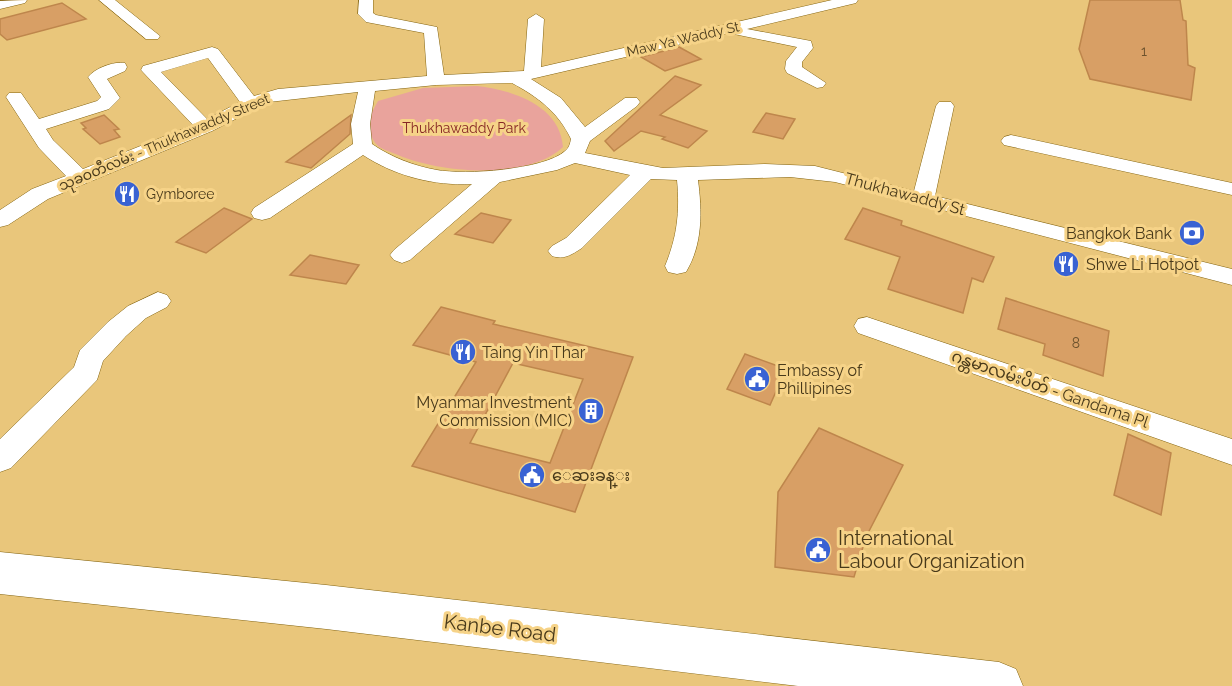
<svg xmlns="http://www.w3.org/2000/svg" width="1232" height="686" font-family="Raleway,'Noto Sans Myanmar',sans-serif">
<rect width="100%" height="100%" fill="#e9c67b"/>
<path fill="#e9a39c" d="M 477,86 C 512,90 560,105 563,147 C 527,181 440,173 398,155 C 392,152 382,150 377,145 C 374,142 372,137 369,134 L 371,114 L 378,101 L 423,88 Z"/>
<path fill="#d89f65" stroke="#be864c" stroke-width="1.5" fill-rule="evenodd" d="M 1090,0 L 1180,0 L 1183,20 L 1186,21 L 1188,65 L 1195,68 L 1191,100 L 1090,79 L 1079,49 Z
M 62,3 L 86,19 L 7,40 L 0,34 L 0,19 Z
M 679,47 L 701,59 L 665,71 L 641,57 Z
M 675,76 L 701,85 L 660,115 L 707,131 L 688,148 L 662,139 L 665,137 L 641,131 L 614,151 L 605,141 Z
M 766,113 L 795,119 L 783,139 L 753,132 Z
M 104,115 L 119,129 L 114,130 L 120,137 L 100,144 L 83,129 L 86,128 L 81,123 Z
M 351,115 L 350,134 L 311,168 L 286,162 Z
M 224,208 L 252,219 L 206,253 L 176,242 Z
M 863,208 L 902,221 L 901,225 L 994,257 L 983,282 L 972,278 L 963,313 L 888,289 L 900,257 L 845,239 Z
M 481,213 L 511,220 L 493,243 L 455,234 Z
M 310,255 L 359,265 L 346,284 L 290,275 Z
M 1006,298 L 1109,331 L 1103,376 L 1043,355 L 1045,344 L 998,329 Z
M 441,307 L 495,321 L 493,324 L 633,357 L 575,512 L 412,466 L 476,362 L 413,345 ZM 513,363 L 583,379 L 550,463 L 470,443 Z
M 745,354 L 786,369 L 770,405 L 727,389 Z
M 819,428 L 903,465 L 866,537 L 854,577 L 775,567 L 778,492 Z
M 1128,434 L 1171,453 L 1161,515 L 1114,495 Z"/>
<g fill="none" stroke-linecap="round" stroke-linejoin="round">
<g stroke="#846410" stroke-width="1">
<path id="minor" d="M 27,0 L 25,3 L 0,9 L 0,1 Z
M 99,0 L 115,0 L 160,36 L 158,39 L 146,39 Z
M 359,0 L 373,0 L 373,13 L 376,15 L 437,27 L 444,75 L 524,71 L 528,19 L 536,14 L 544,19 L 541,67 L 832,0 L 858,0 L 856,3 L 747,29 L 811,41 L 813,48 L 802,62 L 802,67 L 826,83 L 823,87 L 817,88 L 787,73 L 785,69 L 786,61 L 797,47 L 729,33 L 531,79 L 561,98 L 585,127 L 625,98 L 637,98 L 640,102 L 637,106 L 590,141 L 585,153 L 663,168 L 765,164 L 815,166 L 914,191 L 936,106 L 939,102 L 951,102 L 954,106 L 935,196 L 1232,269 L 1232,285 L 835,182 L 790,177 L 698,180 C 702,211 703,244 686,272 L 677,274 L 668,272 L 665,266 C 677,237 680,212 677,180 L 651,179 L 582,248 C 571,255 564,260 552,256 L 548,251 L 552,246 L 566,238 L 630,175 L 575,163 L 557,170 L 500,182 L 410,260 L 402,263 L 394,260 L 390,255 L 394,250 L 472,184 C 434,186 395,176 363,155 L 270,218 L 262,220 L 254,218 L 251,213 L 254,208 L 353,144 L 351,124 L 358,92 L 269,102 L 212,131 L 48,199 L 8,225 L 0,227 L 0,210 L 32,189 L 66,176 L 39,148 L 6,97 L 9,93 L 21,93 L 39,119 L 97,101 L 101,97 L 88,77 C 95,68 114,61 125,63 L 127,67 L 125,71 L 107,79 L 120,98 L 109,109 L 46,129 L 53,140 L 83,169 L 193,125 L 141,70 L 143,66 L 212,47 L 218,49 L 254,96 L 278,89 L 427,76 L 424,33 L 366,22 L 358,14 ZM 208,58 L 240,102 L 207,119 L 161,72 ZM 512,83 C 538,97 558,112 571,139 C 570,144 569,148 565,151 C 544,170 464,175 437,170 C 414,166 391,157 372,144 L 370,124 L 375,91 L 436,85 Z
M 1011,135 L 1232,183 L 1232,195 L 1004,145 L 1001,141 L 1004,137 Z
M 158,292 L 167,295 L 171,301 L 167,307 L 146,318 L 126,336 L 103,361 L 97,380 L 11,468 L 0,472 L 0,439 L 74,367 L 80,350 L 108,322 L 128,306 Z
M 867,317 L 1232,439 L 1232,465 L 858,333 L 854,326 L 858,319 Z"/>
</g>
<g stroke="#846410" stroke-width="1">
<path id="major" d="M 0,552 L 326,585 L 999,662 L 1016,669 L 1023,686 L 798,686 L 326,629 L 0,594 Z"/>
</g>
<use href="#minor" fill="#fff" fill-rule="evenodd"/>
<use href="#major" fill="#fff" fill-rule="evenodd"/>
</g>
<defs>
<g id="restaurant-disc" transform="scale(1.35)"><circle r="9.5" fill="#3962d3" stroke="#f6d388"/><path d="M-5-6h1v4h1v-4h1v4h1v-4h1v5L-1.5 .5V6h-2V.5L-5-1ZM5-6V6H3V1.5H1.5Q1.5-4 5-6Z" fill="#fff"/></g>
<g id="bank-disc" transform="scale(1.35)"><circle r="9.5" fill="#3962d3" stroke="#f6d388"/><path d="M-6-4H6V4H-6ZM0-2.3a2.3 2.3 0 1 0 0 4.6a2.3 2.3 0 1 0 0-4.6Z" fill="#fff"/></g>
<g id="civic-disc" transform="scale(1.35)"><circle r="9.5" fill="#3962d3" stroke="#f6d388"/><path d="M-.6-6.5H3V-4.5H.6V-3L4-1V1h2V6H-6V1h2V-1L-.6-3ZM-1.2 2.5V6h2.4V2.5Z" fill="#fff"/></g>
<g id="building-disc" transform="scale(1.35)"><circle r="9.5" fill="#3962d3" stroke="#f6d388"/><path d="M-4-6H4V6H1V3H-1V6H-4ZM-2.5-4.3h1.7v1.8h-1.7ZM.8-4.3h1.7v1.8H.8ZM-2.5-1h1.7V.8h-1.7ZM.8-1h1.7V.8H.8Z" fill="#fff"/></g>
</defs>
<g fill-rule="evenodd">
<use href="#restaurant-disc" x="127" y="194"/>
<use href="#bank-disc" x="1192" y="233"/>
<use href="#restaurant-disc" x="1066" y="264"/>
<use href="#restaurant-disc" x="463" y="352"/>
<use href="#civic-disc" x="757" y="379"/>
<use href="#building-disc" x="591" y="411"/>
<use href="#civic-disc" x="532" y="475"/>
<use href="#civic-disc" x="818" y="550"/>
</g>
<g text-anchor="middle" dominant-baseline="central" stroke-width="6" stroke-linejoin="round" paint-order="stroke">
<g font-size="14" fill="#48391a" stroke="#f6d388">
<text transform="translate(683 39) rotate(-13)">Maw Ya Waddy St</text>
<text transform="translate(164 142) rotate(-23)">သုခဝတီလမ်း - Thukhawaddy Street</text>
</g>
<g font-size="14" fill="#6c522d">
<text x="1144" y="51">1</text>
<text x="1076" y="343">8</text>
</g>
<g font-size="14" fill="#862725" stroke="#f6d388">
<text x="464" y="128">Thukhawaddy Park</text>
</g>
<g font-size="14" fill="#48391a" stroke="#f6d388" text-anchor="start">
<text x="146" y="194">Gymboree</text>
</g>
<g font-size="16" fill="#48391a" stroke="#f6d388">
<text transform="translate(905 194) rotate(15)">Thukhawaddy St</text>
<text transform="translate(1050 389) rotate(19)">ဂန္တမာလမ်းပိတ် - Gandama Pl</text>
</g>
<g font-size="16" fill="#48391a" stroke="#f6d388" text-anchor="start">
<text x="1172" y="233" text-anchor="end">Bangkok Bank</text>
<text x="1086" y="264">Shwe Li Hotpot</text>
<text x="482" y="352">Taing Yin Thar</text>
<text x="777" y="370">Embassy of<tspan x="777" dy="18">Phillipines</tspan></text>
<text x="572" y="402" text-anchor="end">Myanmar Investment<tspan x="572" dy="18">Commission (MIC)</tspan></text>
<text x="552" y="475">ေဆးခန္း</text>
</g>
<g font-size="20" fill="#48391a" stroke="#f6d388" text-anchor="start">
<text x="838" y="538">International<tspan x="838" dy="23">Labour Organization</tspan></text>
</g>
<g font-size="20" fill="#48391a" stroke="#f6d388">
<text transform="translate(500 628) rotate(7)">Kanbe Road</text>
</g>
</g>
</svg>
